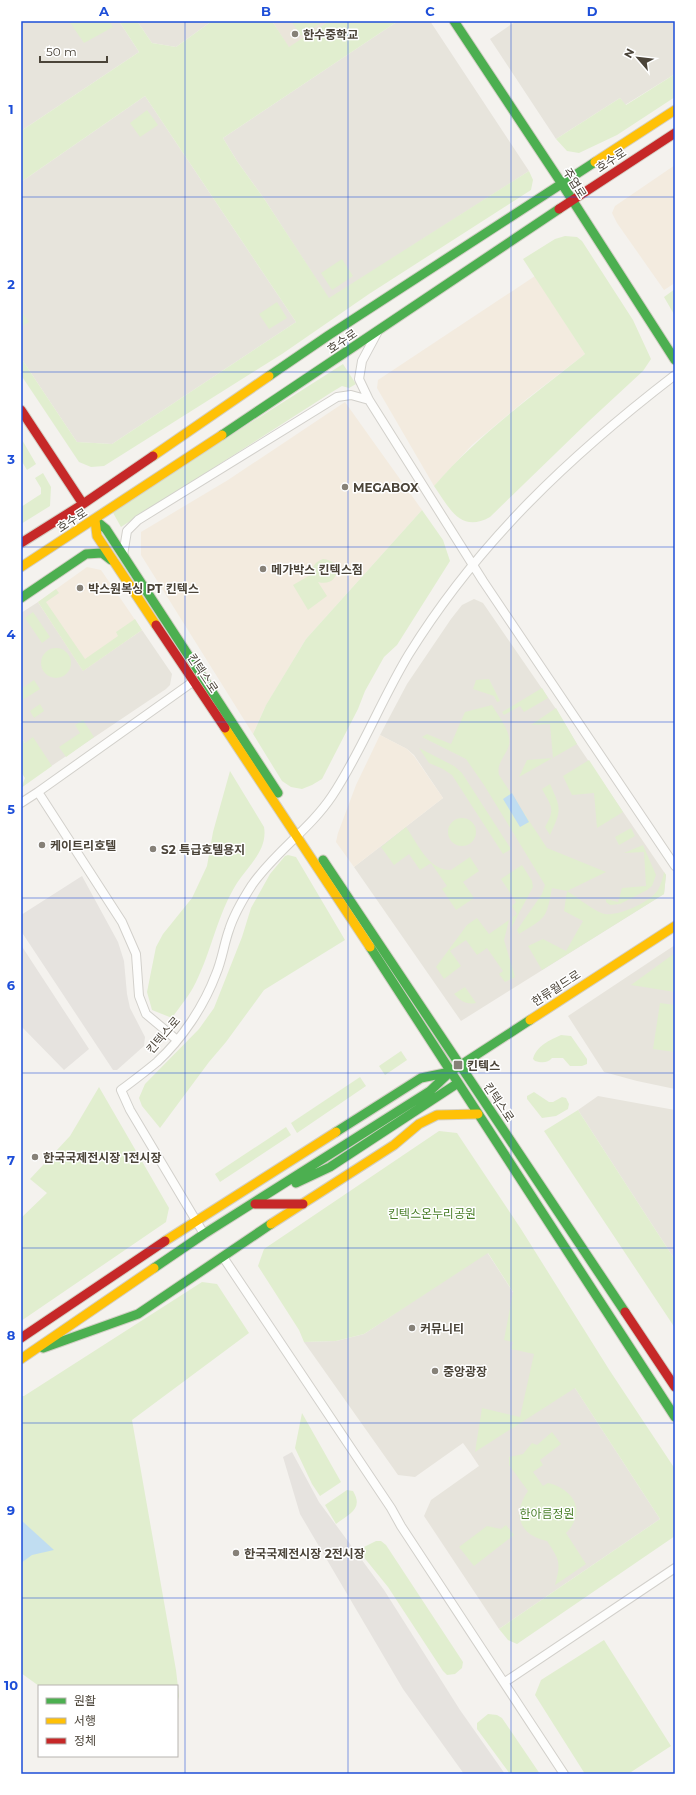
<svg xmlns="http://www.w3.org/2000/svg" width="696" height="1795" font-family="Montserrat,'Noto Sans KR',sans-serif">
<rect width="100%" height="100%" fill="#f4f2ee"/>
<path fill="#e7e4dc" d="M 21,21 L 119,21 L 139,52 L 21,131 Z
M 137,21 L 212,21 L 176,47 L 152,43 Z
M 398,21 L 430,21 L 529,171 L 329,299 L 265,200 L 237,161 L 223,138 Z
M 516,21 L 675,21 L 675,74 L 625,105 L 620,98 L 556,139 L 490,39 Z
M 145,96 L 296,322 L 112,444 L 77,442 L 21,358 L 21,182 Z
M 474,599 L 483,603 L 556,709 L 577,744 L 666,875 L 664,894 L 461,1021 L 354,867 L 443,798 L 414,755 L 407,749 L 380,735 L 407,684 L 451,619 L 462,605 Z
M 38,602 L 83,670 L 142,630 L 172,674 L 170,685 L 166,689 L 44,771 L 21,737 L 21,613 Z
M 675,945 L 675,1089 L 637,1081 L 604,1072 L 568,1016 Z
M 598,1096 L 675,1110 L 675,1260 L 578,1110 Z
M 487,1252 L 660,1519 L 499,1629 L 424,1516 L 431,1500 L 479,1466 L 471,1454 L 463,1443 L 415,1477 L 398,1475 L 304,1342 L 336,1341 L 364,1334 Z"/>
<path fill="#f3ebdf" d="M 675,165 L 675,283 L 664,290 L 617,223 L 612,213 L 615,206 Z
M 535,276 L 585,354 L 528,398 L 472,445 L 434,486 L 377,388 L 378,380 Z
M 345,402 L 422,510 L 306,639 L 265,707 L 253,734 L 141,555 L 141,532 L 228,480 Z
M 87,567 L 101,570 L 142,630 L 83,671 L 38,602 Z
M 380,735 L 407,749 L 414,756 L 443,798 L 354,867 L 336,842 L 338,833 L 356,785 Z"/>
<path fill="#eae5da" d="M 272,21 L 329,21 L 289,48 Z"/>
<path fill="#e1eecf" d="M 69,21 L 109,21 L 113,27 L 84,43 Z
M 119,21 L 137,21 L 152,43 L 176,47 L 212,21 L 272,21 L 289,47 L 329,21 L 398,21 L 223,138 L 237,161 L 265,200 L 329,298 L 529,171 L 533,180 L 531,190 L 369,294 L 282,354 L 104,466 L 91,467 L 79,462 L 21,375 L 21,358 L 77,442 L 112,444 L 296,322 L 145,96 L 21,182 L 21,131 L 139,52 Z
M 291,21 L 324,21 L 301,36 Z
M 675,74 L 675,97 L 617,135 L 579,153 L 567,151 L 556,139 L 620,98 L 626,105 Z
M 147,110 L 158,125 L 140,137 L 130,123 Z
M 565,236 L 577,237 L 582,241 L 633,320 L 651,359 L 643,371 L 589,421 L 490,517 C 460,534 449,507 434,486 C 478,435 532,396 585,354 L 523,259 L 555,239 Z
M 342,259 L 353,276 L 332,290 L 321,273 Z
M 675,289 L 675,316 L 664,297 Z
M 277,302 L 287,318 L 269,329 L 259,314 Z
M 21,311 L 29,322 L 21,327 Z
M 343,364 L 356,384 L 349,388 L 342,386 L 332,392 L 121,527 L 112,511 Z
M 21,438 L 36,464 L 27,470 L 21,460 Z
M 43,473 L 51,487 L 50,506 L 21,524 L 21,507 L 41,494 L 41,488 L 35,478 Z
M 422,510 L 443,540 L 450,561 L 397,645 L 384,657 L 365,691 L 358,709 L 322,779 L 312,785 L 302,789 L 291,787 L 282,781 L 253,734 L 266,705 L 306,639 Z
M 323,559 C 343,560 340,588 318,582 L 327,596 L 308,610 L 293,585 L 312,574 C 312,566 315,562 323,559 Z
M 56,589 L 59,593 L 46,602 L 85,659 L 118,636 L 116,632 L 135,619 L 142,630 L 83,671 L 38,602 Z
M 33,612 L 50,637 L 42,643 L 25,618 Z
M41 663a15 15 0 1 1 30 0a15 15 0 1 1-30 0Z
M 489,679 L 500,701 L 497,702 L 494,696 L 473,689 L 476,680 Z
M 34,680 L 40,689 L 21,701 L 21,689 Z
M 542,688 L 548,698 L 524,712 L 520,706 L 504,715 L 502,712 Z
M 40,704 L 44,711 L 34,718 L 30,711 Z
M 492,705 C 498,716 512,732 509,745 C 506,756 496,763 499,775 L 547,848 L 606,872 L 567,891 C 577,897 595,912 605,914 C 620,916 650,902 658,890 C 661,884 663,878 664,872 L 666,875 L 664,894 L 542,970 L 528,946 L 543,939 L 566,951 L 583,921 L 564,911 L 567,891 L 552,888 C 546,920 546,917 519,934 L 517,930 L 542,894 L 545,885 L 484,785 L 466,759 L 422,737 L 427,734 L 451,744 L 465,712 Z
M 556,708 L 577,744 L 519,777 L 527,760 L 553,758 L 550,724 L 531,725 Z
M 83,720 L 94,737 L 66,757 L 59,747 L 80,733 L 75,725 Z
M 21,737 L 25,743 L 33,737 L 52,766 L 21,788 L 25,778 L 21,772 Z
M 419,748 L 454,766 L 462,773 L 511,849 L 503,854 L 452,775 L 443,769 L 429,763 Z
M 589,760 L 623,812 L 597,828 L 594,793 L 572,795 L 563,776 Z
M 230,771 L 264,827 C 268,850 248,866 237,883 C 217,915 212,950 196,982 C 190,995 180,1006 172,1018 L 152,1010 L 147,992 L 156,947 L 163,934 L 192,898 L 207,866 L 213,832 Z
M 550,784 C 561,809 562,809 550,835 L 545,827 C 556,808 551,806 542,789 Z
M448 832a14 14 0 1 1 28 0a14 14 0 1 1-28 0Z
M 406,827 C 417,842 428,871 451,870 L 470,857 L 479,871 L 463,882 L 474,898 L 456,910 L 442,889 L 447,886 L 431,863 L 420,870 L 409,854 L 394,865 L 381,847 Z
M 631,828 L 635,836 L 619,845 L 615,837 Z
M 643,845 L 656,875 L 652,886 L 647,890 L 620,904 L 610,905 L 606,902 L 606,899 L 618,902 L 622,888 L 646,886 L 644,852 L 624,853 Z
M 288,855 L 296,857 L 345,940 L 264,990 L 226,1042 L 209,1062 L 160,1128 L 142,1106 L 139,1098 L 145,1084 L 199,1029 L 214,1008 L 242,937 L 251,908 L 270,874 L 285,856 Z
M 522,865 L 532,881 L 533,887 L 511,928 L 513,917 L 517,914 L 512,906 L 516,902 L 501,879 Z
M 477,918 L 489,934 L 509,920 L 504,940 L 515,977 L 505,982 L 499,974 L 503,971 L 487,948 L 477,955 L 466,940 L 450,951 L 461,966 L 444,979 L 436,967 L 467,925 Z
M 675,953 L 675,992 L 631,985 Z
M 465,987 L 476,1003 C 466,1005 461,1001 454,994 Z
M 660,1003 L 675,1005 L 675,1052 L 653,1049 Z
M 561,1035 L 571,1036 L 587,1059 L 587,1064 L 582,1066 L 570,1066 L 563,1058 L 552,1058 C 548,1063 542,1063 535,1061 L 533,1059 C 536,1046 550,1040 561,1035 Z
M 401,1051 L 407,1060 L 385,1075 L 379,1066 Z
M 360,1077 L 366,1086 L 297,1133 L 291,1123 Z
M 99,1087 L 169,1208 L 166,1222 L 21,1321 L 21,1218 L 47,1193 L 30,1179 L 70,1136 Z
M 534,1092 L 549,1102 L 553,1102 L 562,1097 L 566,1098 L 569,1104 L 568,1109 L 556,1116 L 542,1118 L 527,1099 L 527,1096 Z
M 578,1110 L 675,1260 L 675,1328 L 544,1131 Z
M 286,1127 L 291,1135 L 220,1182 L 215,1174 Z
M 439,1131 L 457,1133 L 521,1229 L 610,1371 L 675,1469 L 675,1536 L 517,1644 L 508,1640 L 499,1629 L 660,1519 L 575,1388 L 475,1452 L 482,1408 L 520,1417 L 534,1354 L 511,1349 L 513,1342 L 504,1340 L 513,1292 L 488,1253 L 364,1334 L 336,1341 L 304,1342 L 299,1330 L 258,1266 L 264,1249 Z
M 202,1282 L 217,1284 L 249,1333 L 132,1420 L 176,1670 L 179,1696 L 177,1704 L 177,1686 L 39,1686 L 21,1673 L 21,1392 L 22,1396 L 24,1396 Z
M 302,1413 L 341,1482 L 320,1496 L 312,1484 L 295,1448 Z
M 552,1432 L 561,1444 L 540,1460 L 543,1465 L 533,1472 L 543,1486 L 548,1483 C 574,1489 587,1512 566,1533 L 586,1564 L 555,1585 C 561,1562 560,1561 547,1541 C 519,1535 512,1514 528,1491 L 509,1465 L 509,1457 L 523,1454 L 532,1443 L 537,1445 Z
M 347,1490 L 353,1491 C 364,1509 349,1514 336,1524 L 325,1505 Z
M 506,1525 L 514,1535 L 474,1566 L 459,1547 L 487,1526 L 501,1529 Z
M 376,1541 L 381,1541 L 386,1545 L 463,1662 L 462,1668 L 455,1674 L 447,1675 L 443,1671 L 388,1587 L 358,1550 Z
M 604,1640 L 671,1746 L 628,1774 L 585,1774 L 535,1695 L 541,1680 Z
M 488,1714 L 497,1715 L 502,1718 L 540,1774 L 510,1774 L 477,1729 L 477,1723 Z"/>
<path fill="#e6e3df" d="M 82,876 L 118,942 L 124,961 L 127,994 L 130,1008 L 145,1037 L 144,1046 L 117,1070 L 113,1070 L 21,931 L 21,915 Z
M 21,945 L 89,1049 L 64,1070 L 21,1026 Z
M 292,1452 L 319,1502 L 384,1590 L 460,1710 L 505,1774 L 464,1774 L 403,1689 L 300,1514 L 283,1457 Z"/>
<path fill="#c0ddf1" d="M 512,793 L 529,822 L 520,827 L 503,799 Z
M 21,1520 L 54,1550 L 32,1555 L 21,1563 Z"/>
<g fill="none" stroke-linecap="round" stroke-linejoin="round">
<g stroke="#d2d0cb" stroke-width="10">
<path id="street" d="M 377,333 L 362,361 L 359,379 L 369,400 L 483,581 L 675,866
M 123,555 L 127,531 L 138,520 L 337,397 L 351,395 L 369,400
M 21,803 L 38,792
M 177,1040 L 146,1014 L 139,996 L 136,954 L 122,922 L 38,792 L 194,681
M 204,1234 L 130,1110 L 121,1090 C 133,1081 145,1072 157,1062 C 182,1039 204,1006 216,974 C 222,960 224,944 229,930 C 234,914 243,899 252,885 C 275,852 310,829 332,796 C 362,751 381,700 409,654 C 479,541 571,455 675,375
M 223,1257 L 391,1508 L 401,1526 L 564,1774
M 505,1682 L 675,1568"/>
</g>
<g stroke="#d3cfc5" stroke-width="11">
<path id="fast" d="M 454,21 L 562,184 L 675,360
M 269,376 L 329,335 L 595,162
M 222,435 L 559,209
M 95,520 L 106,529 L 278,793
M 21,598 L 86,554 L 102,553 L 111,560
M 323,860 L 625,1312
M 370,947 L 675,1417
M 336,1132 L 421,1078 L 450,1072
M 296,1183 L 330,1167 L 458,1083
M 154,1268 L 204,1234 L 430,1091 L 450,1072 L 530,1020
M 43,1348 L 138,1314 L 271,1224"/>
</g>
<g stroke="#d3cfc5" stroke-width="11">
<path id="slow" d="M 595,162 L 675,110
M 153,456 L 269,376
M 95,520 L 97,536 L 156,625
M 21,567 L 222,435
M 225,728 L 370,947
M 530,1020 L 675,926
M 271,1224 L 394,1145 L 419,1124 L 437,1115 L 478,1114
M 165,1241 L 336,1132
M 21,1359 L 154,1268"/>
</g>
<g stroke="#d3cfc5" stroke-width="11">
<path id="jam" d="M 559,209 L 675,133
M 21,410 L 83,504
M 21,543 L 83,504 L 153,456
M 156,625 L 225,728
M 255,1204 L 303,1204
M 625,1312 L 675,1387
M 21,1338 L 165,1241"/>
</g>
<use href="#street" stroke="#fdfdfc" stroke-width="8"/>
<use href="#fast" stroke="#4caf50" stroke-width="9"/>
<use href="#slow" stroke="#ffc107" stroke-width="9"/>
<use href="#jam" stroke="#c62828" stroke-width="9"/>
</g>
<path fill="none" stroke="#1d4ed8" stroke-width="1" stroke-opacity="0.55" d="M 185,21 L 185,1774M 348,21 L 348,1774M 511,21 L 511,1774M 21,197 L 675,197M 21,372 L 675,372M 21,547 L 675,547M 21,722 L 675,722M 21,898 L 675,898M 21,1073 L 675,1073M 21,1248 L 675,1248M 21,1423 L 675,1423M 21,1598 L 675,1598"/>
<g fill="#868178" stroke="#fff" stroke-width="1.5">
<circle cx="295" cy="34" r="4"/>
<circle cx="345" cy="487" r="4"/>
<circle cx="263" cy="569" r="4"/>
<circle cx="80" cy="588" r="4"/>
<circle cx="42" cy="845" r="4"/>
<circle cx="153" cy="849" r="4"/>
<rect x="453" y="1060" width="10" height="10" rx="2"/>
<circle cx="35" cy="1157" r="4"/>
<circle cx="412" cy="1328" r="4"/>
<circle cx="435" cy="1371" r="4"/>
<circle cx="236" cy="1553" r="4"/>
</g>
<g text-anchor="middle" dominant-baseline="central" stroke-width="3" stroke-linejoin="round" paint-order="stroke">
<g font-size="12" font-weight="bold" fill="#4b4439" stroke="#fff" text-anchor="start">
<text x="303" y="34">한수중학교</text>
<text x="353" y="487">MEGABOX</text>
<text x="271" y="569">메가박스 킨텍스점</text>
<text x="88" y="588">박스원복싱 PT 킨텍스</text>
<text x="50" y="845">케이트리호텔</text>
<text x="161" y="849">S2 특급호텔용지</text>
<text x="467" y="1065">킨텍스</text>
<text x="43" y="1157">한국국제전시장 1전시장</text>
<text x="420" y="1328">커뮤니티</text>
<text x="443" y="1371">중앙광장</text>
<text x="244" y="1553">한국국제전시장 2전시장</text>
</g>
<g font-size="12" fill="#4b4439" stroke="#fff">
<text transform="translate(611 160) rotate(-33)">호수로</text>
<text transform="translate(575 183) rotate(58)">주엽로</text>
<text transform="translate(342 341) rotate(-34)">호수로</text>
<text transform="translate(72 520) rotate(-33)">호수로</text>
<text transform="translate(203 673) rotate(56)">킨텍스로</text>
<text transform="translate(556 988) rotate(-33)">한류월드로</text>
<text transform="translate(163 1035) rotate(-49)">킨텍스로</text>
<text transform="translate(499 1102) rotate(56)">킨텍스로</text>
</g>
<g font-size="12" fill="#4a7f2a" stroke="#fff">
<text x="432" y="1213">킨텍스온누리공원</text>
<text x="547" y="1513">한아름정원</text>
</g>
</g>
<rect width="696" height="1795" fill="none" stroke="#ffffff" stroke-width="44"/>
<rect x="38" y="1685" width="140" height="72" fill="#ffffff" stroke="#b7b4b0"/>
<rect x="46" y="1698" width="20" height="6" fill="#4caf50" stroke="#b7b4b0"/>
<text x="74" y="1705" font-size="12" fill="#4b4439">원활</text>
<rect x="46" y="1718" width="20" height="6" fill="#ffc107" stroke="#b7b4b0"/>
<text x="74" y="1725" font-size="12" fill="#4b4439">서행</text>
<rect x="46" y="1738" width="20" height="6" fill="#c62828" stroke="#b7b4b0"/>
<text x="74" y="1745" font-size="12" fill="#4b4439">정체</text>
<g transform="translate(638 58) rotate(298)" stroke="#ffffff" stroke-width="3" paint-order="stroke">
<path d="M0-3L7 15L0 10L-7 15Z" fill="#4b4439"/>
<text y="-6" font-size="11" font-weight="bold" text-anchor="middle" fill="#4b4439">N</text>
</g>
<path d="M40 56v6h67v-6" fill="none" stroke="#4b4439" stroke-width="2"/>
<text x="46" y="56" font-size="12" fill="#4b4439" stroke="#ffffff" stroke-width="3" paint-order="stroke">50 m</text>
<rect x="22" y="22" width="652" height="1751" fill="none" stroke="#1d4ed8" stroke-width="1.5"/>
<g font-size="13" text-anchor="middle" font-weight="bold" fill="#1d4ed8">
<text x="104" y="16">A</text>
<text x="266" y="16">B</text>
<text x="430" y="16">C</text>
<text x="592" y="16">D</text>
<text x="11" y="114">1</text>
<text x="11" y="289">2</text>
<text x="11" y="464">3</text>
<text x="11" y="639">4</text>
<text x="11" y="814">5</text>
<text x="11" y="990">6</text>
<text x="11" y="1165">7</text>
<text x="11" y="1340">8</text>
<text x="11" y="1515">9</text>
<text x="11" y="1690">10</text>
</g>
</svg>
